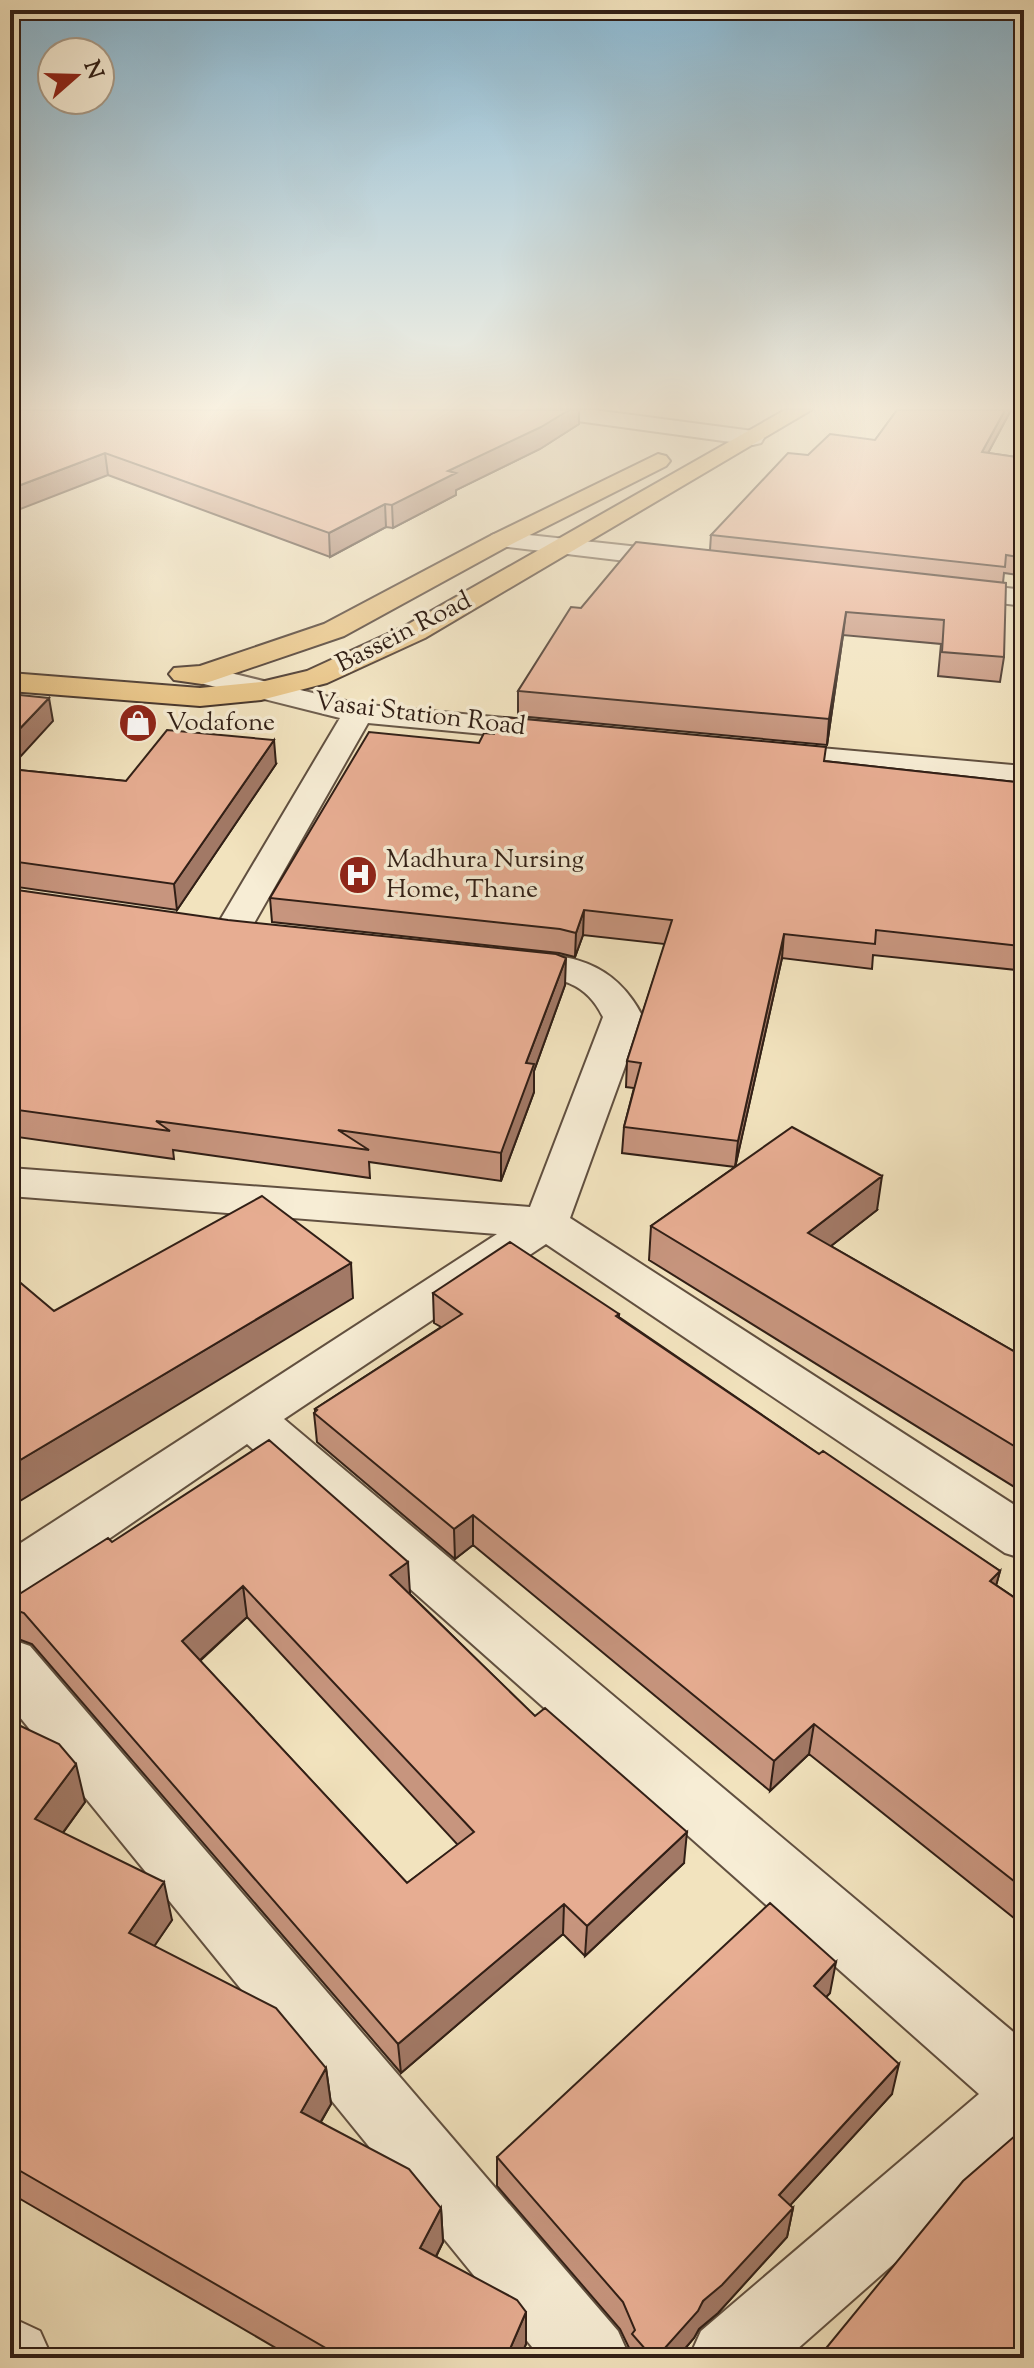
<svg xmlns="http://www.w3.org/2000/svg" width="1034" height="2368" font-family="'Sorts Mill Goudy',serif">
<rect width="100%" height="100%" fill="#f2e3be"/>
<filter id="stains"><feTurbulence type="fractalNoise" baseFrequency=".0025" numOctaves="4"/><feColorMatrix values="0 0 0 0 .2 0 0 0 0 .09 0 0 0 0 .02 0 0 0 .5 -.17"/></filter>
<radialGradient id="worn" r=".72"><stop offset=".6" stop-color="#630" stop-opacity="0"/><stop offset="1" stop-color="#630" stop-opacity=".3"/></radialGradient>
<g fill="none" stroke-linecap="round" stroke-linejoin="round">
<g stroke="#615040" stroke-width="4">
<path id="street" d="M 537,410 L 594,410 L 753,431 L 761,433 L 764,438 L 761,443 L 753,445 L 548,417 Z
M 501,532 L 685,552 L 694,554 L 698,560 L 694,566 L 685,568 L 492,545 L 488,540 L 492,535 Z
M 944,581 L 1024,590 L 1024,606 L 934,595 L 931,589 L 934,583 Z
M 202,666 L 358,704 L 556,723 L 567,725 L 572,732 L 567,739 L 556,741 L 368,723 L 249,932 L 244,940 L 231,943 L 218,940 L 213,932 L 340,718 L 192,681 L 187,675 L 192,669 Z
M 764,743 L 1024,766 L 1024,786 L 753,759 L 748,752 L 753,745 Z
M 505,950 C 566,955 612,957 643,1017 L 570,1218 L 1024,1511 L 1024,1559 L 1005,1553 L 546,1244 L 284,1419 L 1024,2041 L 1024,2149 L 787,2358 L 689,2358 L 701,2331 L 979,2094 L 247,1444 L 30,1593 L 10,1600 L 10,1550 L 497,1234 L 10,1196 L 10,1168 L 530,1207 L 603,1017 C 580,968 536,980 492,969 L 486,961 L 492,953 Z
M 10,1639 L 30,1646 L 618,2331 L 630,2358 L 541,2358 L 10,1705 Z
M 10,2317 L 40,2331 L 52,2358 L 10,2358 Z"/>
</g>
<g stroke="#311f16" stroke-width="4">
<path id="primary" d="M 785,410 L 811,410 L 425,638 L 327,683 L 261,700 L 200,706 L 10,691 L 10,673 L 200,688 L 261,682 L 307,671 L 405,626 Z
M 658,454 L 666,456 L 670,461 L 666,466 L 510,545 L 344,636 L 212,681 L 202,684 L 174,680 L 169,674 L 174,668 L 200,666 L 324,624 L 492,535 Z"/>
</g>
<use href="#street" fill="#f7edd5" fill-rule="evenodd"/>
<use href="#primary" fill="#e9c27f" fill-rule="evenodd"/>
</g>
<path fill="#c7957e" stroke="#311f16" stroke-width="2" fill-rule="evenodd" d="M 21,410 L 579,410 L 579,424 L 540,449 L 456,490 L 456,495 L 393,528 L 386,527 L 330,557 L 108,475 Z
M 897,410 L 1011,410 L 988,453 L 1024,458 L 1024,576 L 1004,573 L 1003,583 L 1004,657 L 1000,682 L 938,676 L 941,644 L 843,635 L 827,745 L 518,716 L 518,691 L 581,608 L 710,550 L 711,535 L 808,455 L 875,440 Z
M 479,743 L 824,761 L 1024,783 L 1024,1003 L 1014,1002 L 1016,970 L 873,955 L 872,969 L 782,958 L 735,1167 L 877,1210 L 831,1246 L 1024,1357 L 1024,1493 L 649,1260 L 651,1226 L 735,1167 L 622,1153 L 624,1127 L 634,1088 L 626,1087 L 627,1061 L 665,944 L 583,935 L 575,957 L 559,953 L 272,922 L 270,898 Z
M 276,764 L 177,910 L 10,886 L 10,769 L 126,781 Z
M 10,889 L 565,985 L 534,1071 L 534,1092 L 501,1181 L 369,1162 L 370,1178 L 173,1150 L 174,1159 L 10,1136 Z
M 433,1293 L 619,1314 L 619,1317 L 819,1454 L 1000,1571 L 996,1585 L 1024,1604 L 1024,1926 L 809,1754 L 770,1791 L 473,1545 L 455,1559 L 317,1442 L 314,1413 L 315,1412 L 315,1409 L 441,1327 L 434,1323 Z
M 112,1542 L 410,1593 L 409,1593 L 684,1863 L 585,1956 L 563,1934 L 401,2073 L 32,1644 L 10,1636 L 10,1600 ZM 247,1617 L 458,1845 L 407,1883 L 200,1661 Z
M 10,1721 L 85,1802 L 63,1833 L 172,1920 L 154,1946 L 326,2068 L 331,2104 L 321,2122 L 441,2208 L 443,2242 L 436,2257 L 526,2312 L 526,2344 L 520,2358 L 293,2358 L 10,2193 Z
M 830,1993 L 826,1997 L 892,2094 L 790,2205 L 793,2208 L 787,2237 L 718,2313 L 699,2329 L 694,2338 L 677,2358 L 630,2358 L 631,2352 L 620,2329 L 497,2186 L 497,2157 Z"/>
<path fill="#a27966" stroke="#311f16" stroke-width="2" d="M 569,410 L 579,410 L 579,424 L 540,449 L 456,490 L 456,495 L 393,528 L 392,505 L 448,471 Z
M 1005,410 L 1011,410 L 980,468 L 982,452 Z
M 105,453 L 108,475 L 10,513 L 10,489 Z
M 385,504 L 386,527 L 330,557 L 329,533 Z
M 846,612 L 843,635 L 827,745 L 829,719 Z
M 49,698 L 53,721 L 10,768 L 10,739 Z
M 274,740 L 276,764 L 177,910 L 174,884 Z
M 584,910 L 583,935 L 575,957 L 576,933 Z
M 784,934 L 782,958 L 735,1168 L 738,1141 Z
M 566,958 L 565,985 L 534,1071 L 534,1092 L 501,1181 L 501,1153 L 526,1063 Z
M 882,1176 L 877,1210 L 804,1267 L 808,1233 Z
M 351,1263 L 353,1298 L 10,1507 L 10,1466 Z
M 473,1515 L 473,1545 L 455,1559 L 454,1529 Z
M 408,1562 L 410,1593 L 392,1606 L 390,1575 Z
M 1000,1571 L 992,1601 L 990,1581 Z
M 243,1586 L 247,1617 L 187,1672 L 182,1641 Z
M 814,1724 L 809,1754 L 770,1791 L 774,1761 Z
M 76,1764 L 85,1802 L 45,1857 L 35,1819 Z
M 687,1832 L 684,1863 L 585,1956 L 587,1926 Z
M 164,1882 L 172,1920 L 138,1970 L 129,1933 Z
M 564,1904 L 563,1934 L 401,2073 L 398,2044 Z
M 836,1962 L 830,1993 L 808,2016 L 814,1986 Z
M 899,2064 L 892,2094 L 774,2223 L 779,2195 Z
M 326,2068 L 331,2104 L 306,2147 L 301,2112 Z
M 441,2208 L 443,2242 L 423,2282 L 420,2248 Z
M 793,2208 L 787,2237 L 718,2313 L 699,2329 L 694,2338 L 677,2358 L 656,2358 L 703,2301 Z
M 526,2312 L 526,2344 L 520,2358 L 506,2358 Z"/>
<path fill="#e7ad92" stroke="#311f16" stroke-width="2" fill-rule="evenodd" d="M 21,410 L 569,410 L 541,427 L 448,471 L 456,473 L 392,505 L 385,504 L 329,533 L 105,453 L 10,489 L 10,414 Z
M 897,410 L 1005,410 L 982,452 L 1024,458 L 1024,558 L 1006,555 L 1005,567 L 711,535 L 788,453 L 808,455 L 830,434 L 875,440 Z
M 636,542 L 1006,583 L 1004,657 L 942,652 L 944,620 L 846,612 L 829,719 L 518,691 L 571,607 L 581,608 Z
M 10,694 L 49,698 L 10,739 Z
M 504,717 L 826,747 L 824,761 L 1024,783 L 1024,977 L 1019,977 L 1021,946 L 876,930 L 875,944 L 784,934 L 738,1141 L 624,1127 L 641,1063 L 627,1061 L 672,920 L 584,910 L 576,933 L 560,929 L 270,898 L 369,732 L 479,743 L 484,733 L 494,734 Z
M 167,730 L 274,740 L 174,884 L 10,861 L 10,769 L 126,781 Z
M 10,889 L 228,920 L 556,954 L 566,958 L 526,1063 L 534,1064 L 501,1153 L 338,1130 L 369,1150 L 156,1121 L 170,1131 L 10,1109 Z
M 792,1127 L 882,1176 L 808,1233 L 1024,1357 L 1024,1452 L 651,1226 Z
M 262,1196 L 351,1263 L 10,1466 L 10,1274 L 54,1311 Z
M 510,1242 L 619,1314 L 616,1316 L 819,1454 L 823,1451 L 1000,1571 L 990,1581 L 1024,1604 L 1024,1889 L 814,1724 L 774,1761 L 473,1515 L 454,1529 L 314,1413 L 317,1410 L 315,1409 L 462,1314 L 433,1293 Z
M 269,1440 L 408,1562 L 390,1575 L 535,1716 L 545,1708 L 687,1832 L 587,1926 L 564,1904 L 398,2044 L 24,1613 L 10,1608 L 10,1600 L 108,1538 L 112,1542 ZM 243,1586 L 474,1832 L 407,1883 L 182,1641 Z
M 10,1721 L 59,1744 L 76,1764 L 35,1819 L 164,1882 L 129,1933 L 276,2008 L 326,2068 L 301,2112 L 409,2169 L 441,2208 L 420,2248 L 517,2300 L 526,2312 L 506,2358 L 343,2358 L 10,2165 Z
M 770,1903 L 836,1962 L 814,1986 L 899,2064 L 779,2195 L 793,2208 L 722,2285 L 703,2301 L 698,2311 L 656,2358 L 653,2358 L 632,2334 L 635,2330 L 623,2302 L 497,2157 Z
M 1024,2128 L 1024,2358 L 818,2358 L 963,2181 Z"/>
<linearGradient id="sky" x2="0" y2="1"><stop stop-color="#89b8d3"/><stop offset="0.55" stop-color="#f9f2e2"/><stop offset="1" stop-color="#f9f2e2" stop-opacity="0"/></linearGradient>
<rect width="1034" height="741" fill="url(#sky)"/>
<defs>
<g id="shop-disc" transform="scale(2)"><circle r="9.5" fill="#8f2418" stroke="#f7edd5"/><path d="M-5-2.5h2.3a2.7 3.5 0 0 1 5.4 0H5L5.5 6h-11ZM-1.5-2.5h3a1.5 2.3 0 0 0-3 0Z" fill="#fff"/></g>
<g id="hospital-disc" transform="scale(2)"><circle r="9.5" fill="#8f2418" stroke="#f7edd5"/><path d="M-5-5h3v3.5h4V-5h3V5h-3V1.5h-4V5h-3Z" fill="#fff"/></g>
</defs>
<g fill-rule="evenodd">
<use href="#shop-disc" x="138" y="723"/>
<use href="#hospital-disc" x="358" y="875"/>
</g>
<g text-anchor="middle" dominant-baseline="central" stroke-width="7" stroke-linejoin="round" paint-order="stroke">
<g font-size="26" fill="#311f16" stroke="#f7edd5">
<text transform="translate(404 633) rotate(-27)">Bassein Road</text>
<text transform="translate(420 715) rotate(7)">Vasai Station Road</text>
</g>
<g font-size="26" fill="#311f16" stroke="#f7edd5" text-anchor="start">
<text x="166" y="723">Vodafone</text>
<text x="386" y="860">Madhura Nursing<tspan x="386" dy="30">Home, Thane</tspan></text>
</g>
</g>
<rect width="1034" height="2368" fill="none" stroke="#f2e3be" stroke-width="40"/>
<rect x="12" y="12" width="1010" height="2344" fill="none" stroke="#311f16" stroke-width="4"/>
<rect x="20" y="20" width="994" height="2328" fill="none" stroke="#311f16" stroke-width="2"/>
<g transform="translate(76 76) rotate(70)"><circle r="38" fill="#f7edd5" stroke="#a89b89" stroke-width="2"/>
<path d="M0-6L14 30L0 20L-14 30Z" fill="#8f2418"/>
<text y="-12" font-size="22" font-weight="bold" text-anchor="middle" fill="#311f16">N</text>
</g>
<rect width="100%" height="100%" filter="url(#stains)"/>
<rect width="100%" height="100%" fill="url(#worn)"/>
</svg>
